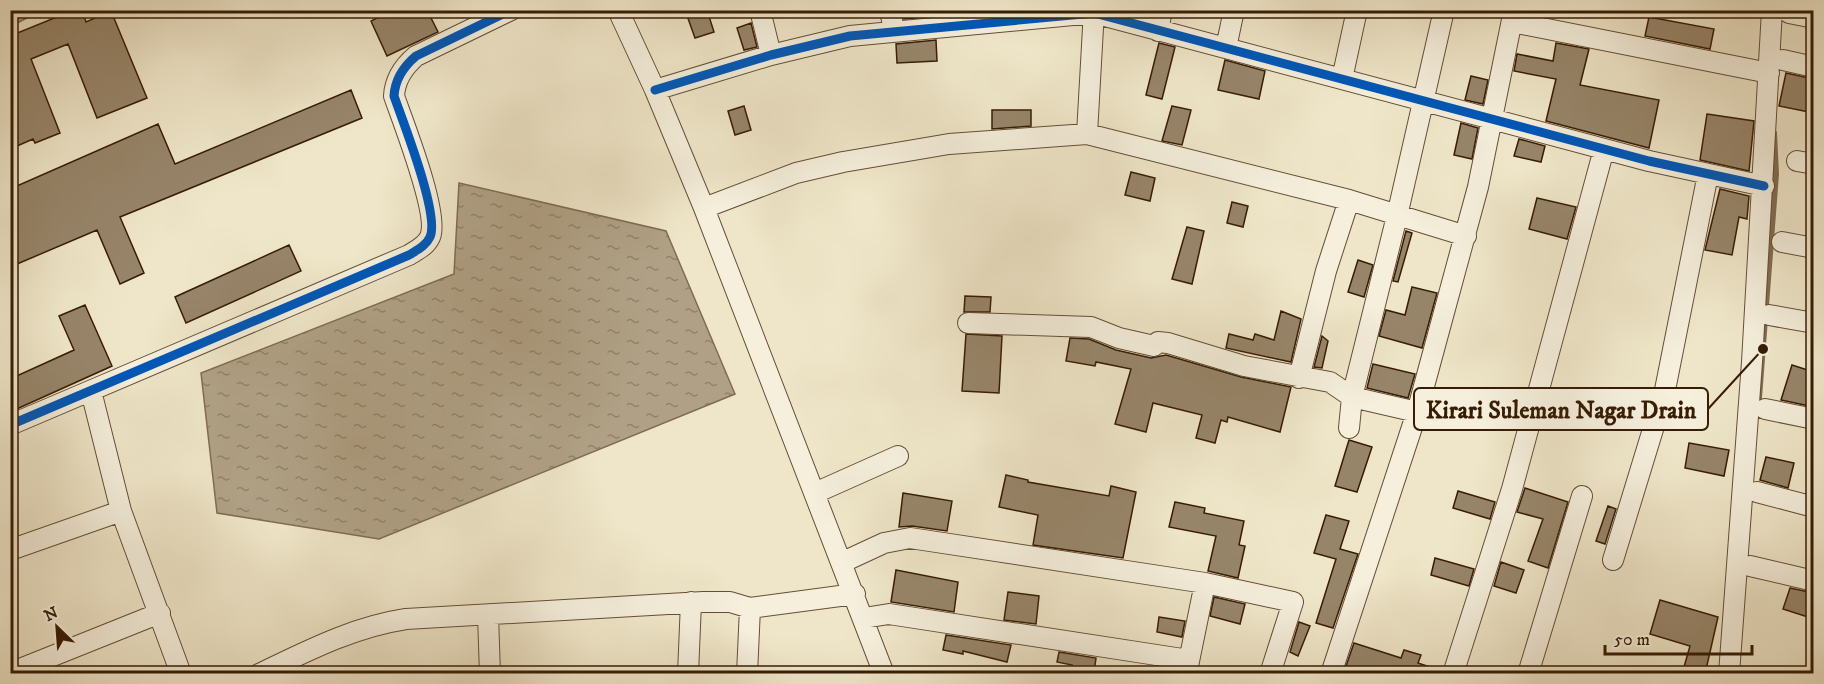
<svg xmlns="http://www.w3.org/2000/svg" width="1824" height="684" font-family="'IM FELL DW Pica',serif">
<defs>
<pattern id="water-ripples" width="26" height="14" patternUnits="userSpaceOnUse" patternTransform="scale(1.5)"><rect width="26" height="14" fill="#b0a186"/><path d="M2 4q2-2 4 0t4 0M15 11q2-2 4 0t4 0" fill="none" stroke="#90826b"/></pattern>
</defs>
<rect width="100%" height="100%" fill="#efe6c9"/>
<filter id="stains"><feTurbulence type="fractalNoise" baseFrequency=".00333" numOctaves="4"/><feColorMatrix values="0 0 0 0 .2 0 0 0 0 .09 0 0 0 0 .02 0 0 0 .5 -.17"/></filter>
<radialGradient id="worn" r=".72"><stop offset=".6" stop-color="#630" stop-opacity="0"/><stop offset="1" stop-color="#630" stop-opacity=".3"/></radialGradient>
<path fill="url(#water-ripples)" stroke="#806c52" stroke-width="1.5" d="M 11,10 L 41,10 L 41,11 L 11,26 Z
M 459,183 L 666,231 L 735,394 L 379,539 L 217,513 L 201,373 L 454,274 Z"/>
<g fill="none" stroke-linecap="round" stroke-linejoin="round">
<path stroke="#806c52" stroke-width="6" d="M 1759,398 L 1776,174 L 1774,133"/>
</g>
<path fill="#97856a" stroke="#371c04" stroke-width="1.5" d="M 74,10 L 82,10 L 86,22 L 111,11 L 147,98 L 97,118 L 68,44 L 31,59 L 60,133 L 35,143 L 33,139 L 10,149 L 10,36 Z
M 392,10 L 427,10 L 438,32 L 387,56 L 371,21 Z
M 685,10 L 707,10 L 714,32 L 695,38 Z
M 902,10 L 935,10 L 935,16 L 904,19 Z
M 1649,17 L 1714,29 L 1710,49 L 1645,36 Z
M 751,23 L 757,47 L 744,50 L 737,28 Z
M 936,40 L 937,61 L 897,63 L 896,44 Z
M 1159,43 L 1175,47 L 1162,99 L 1146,95 Z
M 1556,43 L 1589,49 L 1580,85 L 1659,100 L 1649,148 L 1546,121 L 1556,79 L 1514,71 L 1517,54 L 1553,61 Z
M 1225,60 L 1265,71 L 1259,99 L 1218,90 Z
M 1786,73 L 1814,79 L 1814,113 L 1779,106 Z
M 1471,76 L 1488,80 L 1483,104 L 1465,100 Z
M 351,90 L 362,118 L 120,217 L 144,273 L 120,284 L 97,230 L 10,267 L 10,189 L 158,124 L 175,164 Z
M 744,106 L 751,130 L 735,135 L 728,111 Z
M 1172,106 L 1191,110 L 1182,145 L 1162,141 Z
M 992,110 L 1031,110 L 1031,126 L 992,129 Z
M 1707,114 L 1754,121 L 1749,171 L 1700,160 Z
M 1461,123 L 1478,128 L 1472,159 L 1454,155 Z
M 1519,139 L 1545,146 L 1541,162 L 1514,156 Z
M 1131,172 L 1155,178 L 1150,201 L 1125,195 Z
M 1720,189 L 1749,196 L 1747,219 L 1739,217 L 1732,255 L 1705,250 Z
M 1537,198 L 1576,207 L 1567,239 L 1529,229 Z
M 1232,202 L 1248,206 L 1243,227 L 1227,223 Z
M 1187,227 L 1204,231 L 1192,284 L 1172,279 Z
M 1406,231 L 1412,233 L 1398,282 L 1393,281 Z
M 289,245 L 301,271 L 186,323 L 175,297 Z
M 1358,260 L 1373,265 L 1364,297 L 1348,292 Z
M 1412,287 L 1437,293 L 1422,348 L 1379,336 L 1386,310 L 1405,315 Z
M 965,296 L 991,297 L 990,312 L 964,312 Z
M 85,305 L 112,366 L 10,412 L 10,379 L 74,350 L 59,316 Z
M 1281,311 L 1301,319 L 1291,362 L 1226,348 L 1229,334 L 1253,340 L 1255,334 L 1274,340 Z
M 966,334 L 1002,336 L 999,393 L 962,391 Z
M 1322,336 L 1328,341 L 1322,368 L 1314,367 Z
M 1070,338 L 1089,339 L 1116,350 L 1151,358 L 1166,355 L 1241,377 L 1291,387 L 1280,432 L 1228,417 L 1227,422 L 1221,420 L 1215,443 L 1196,438 L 1202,415 L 1153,403 L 1146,432 L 1115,424 L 1131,369 L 1096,362 L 1095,366 L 1066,361 Z
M 1373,364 L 1415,374 L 1408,398 L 1367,388 Z
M 1792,365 L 1814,372 L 1814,407 L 1781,400 Z
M 1349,440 L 1372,447 L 1357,492 L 1335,486 Z
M 1689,443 L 1729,450 L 1724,476 L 1685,468 Z
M 1766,457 L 1794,463 L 1788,488 L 1760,480 Z
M 1006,475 L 1028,480 L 1028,482 L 1109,496 L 1111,486 L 1136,492 L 1123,558 L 1033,545 L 1038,515 L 999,507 Z
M 1525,488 L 1568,502 L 1548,568 L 1528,561 L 1543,519 L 1517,512 Z
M 1458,491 L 1495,502 L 1490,519 L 1453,508 Z
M 903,493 L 952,501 L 947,531 L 912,526 L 899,527 Z
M 1175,502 L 1205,508 L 1204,513 L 1244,521 L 1239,545 L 1245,546 L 1238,578 L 1208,571 L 1216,536 L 1169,527 Z
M 1608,506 L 1616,509 L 1605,544 L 1596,541 Z
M 1326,515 L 1349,521 L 1340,549 L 1358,554 L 1333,628 L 1316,623 L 1336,559 L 1314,553 Z
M 1435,558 L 1474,569 L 1469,586 L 1431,575 Z
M 1501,562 L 1524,570 L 1516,593 L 1494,586 Z
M 896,570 L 958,582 L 954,612 L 891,602 Z
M 1790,588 L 1814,593 L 1814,619 L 1783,609 Z
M 1008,592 L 1039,596 L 1036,624 L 1004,620 Z
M 1214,597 L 1245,604 L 1240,624 L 1210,616 Z
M 1660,600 L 1718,617 L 1705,674 L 1682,674 L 1690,646 L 1650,634 Z
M 1159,617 L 1185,621 L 1182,637 L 1157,632 Z
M 1299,622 L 1310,626 L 1298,656 L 1290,652 Z
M 946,635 L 1011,645 L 1007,662 L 963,651 L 963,654 L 943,650 Z
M 1354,643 L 1401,658 L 1404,650 L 1421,655 L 1418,663 L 1439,670 L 1439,674 L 1344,672 Z
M 1059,652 L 1096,658 L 1094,672 L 1071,668 L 1072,665 L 1057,662 Z"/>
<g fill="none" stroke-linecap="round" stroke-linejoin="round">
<g stroke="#654e35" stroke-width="22">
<path id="minor" d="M 618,10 L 655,90 L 704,208 L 884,674
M 760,10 L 771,55
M 890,10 L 894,31
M 1789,13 L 1814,18
M 1512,22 L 1769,73
M 1158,31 L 1162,10
M 1226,48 L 1234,10
M 1783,60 L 1814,67
M 1342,79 L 1357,10
M 655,90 L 771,55 L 850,36 L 1094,13 L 1649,161 L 1764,186
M 1087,134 L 1094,10
M 1797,161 L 1814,164
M 704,208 L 796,173 L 843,162 L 949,144 L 1087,134 L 1349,200 L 1466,236
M 1782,242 L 1814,248
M 1769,315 L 1814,323
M 968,323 L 1091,327 L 1119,338 L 1154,346 L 1158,342 L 1168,343 L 1244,366 L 1330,382 L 1352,397 L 1417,412
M 1299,378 L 1326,271 L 1349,200
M 91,391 L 121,511 L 181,674
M 1765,409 L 1814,419
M 10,425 L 409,255 C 417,250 426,246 430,237 C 440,215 403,122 394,96 C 395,79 403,67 416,56 L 511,10
M 1349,428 L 1352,397 L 1397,216 L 1444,10
M 1757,492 L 1814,507
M 815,493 L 898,456
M 10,550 L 121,511
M 1613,560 L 1665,390 L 1708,174
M 843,562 L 884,543 L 910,538 L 1205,583 L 1293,602 L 1270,674
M 1750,566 L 1814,581
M 488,615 L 490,674
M 864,618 L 889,614 L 1189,660
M 1187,671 L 1205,583
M 10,673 L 160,613
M 259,674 C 307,651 353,627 406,619 L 703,602 L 730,602 L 750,608 L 855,594
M 688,674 L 691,602
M 747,674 L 750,608
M 1331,674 L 1417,412 L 1478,187 L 1514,10
M 1453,674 L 1512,489 L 1604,149
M 1528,674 L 1582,496
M 1729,674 L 1752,362 L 1772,10"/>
</g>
<use href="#minor" stroke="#f5efdc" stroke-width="20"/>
<g stroke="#f5efdc" stroke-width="13">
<path id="cycleway" d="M 655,90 L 771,55 L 850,36 L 1094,13 L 1649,161 L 1764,186
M 10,425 L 409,255 C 417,250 426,246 430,237 C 440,215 403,122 394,96 C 395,79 403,67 416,56 L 511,10"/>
</g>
<use href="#cycleway" stroke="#0057b8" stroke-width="9"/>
</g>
<path fill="none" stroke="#371c04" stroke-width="2" d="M1763 349L1708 409"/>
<circle fill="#371c04" stroke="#f5efdc" stroke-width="2" cx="1763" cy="349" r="6"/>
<rect fill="#f5efdc" stroke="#371c04" stroke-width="2" x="1414" y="388" width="294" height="42" rx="6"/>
<g font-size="24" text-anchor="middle" font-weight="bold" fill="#371c04">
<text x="1561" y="418">Kirari Suleman Nagar Drain</text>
</g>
<rect width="1824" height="684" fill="none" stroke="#efe6c9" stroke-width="36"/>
<rect x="12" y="12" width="1800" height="660" fill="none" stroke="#371c04" stroke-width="3"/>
<rect x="18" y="18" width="1788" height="648" fill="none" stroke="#371c04" stroke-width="1.5"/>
<g transform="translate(57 627) rotate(335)" stroke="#f5efdc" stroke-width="4.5" paint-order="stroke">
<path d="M0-4.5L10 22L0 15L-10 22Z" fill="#371c04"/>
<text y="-9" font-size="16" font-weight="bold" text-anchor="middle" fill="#371c04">N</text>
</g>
<path d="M1605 645v9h147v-9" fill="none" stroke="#371c04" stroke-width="3"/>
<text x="1614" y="645" font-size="18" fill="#371c04" stroke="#f5efdc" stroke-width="4.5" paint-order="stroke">50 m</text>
<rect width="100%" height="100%" filter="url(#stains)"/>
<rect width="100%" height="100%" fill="url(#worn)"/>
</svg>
